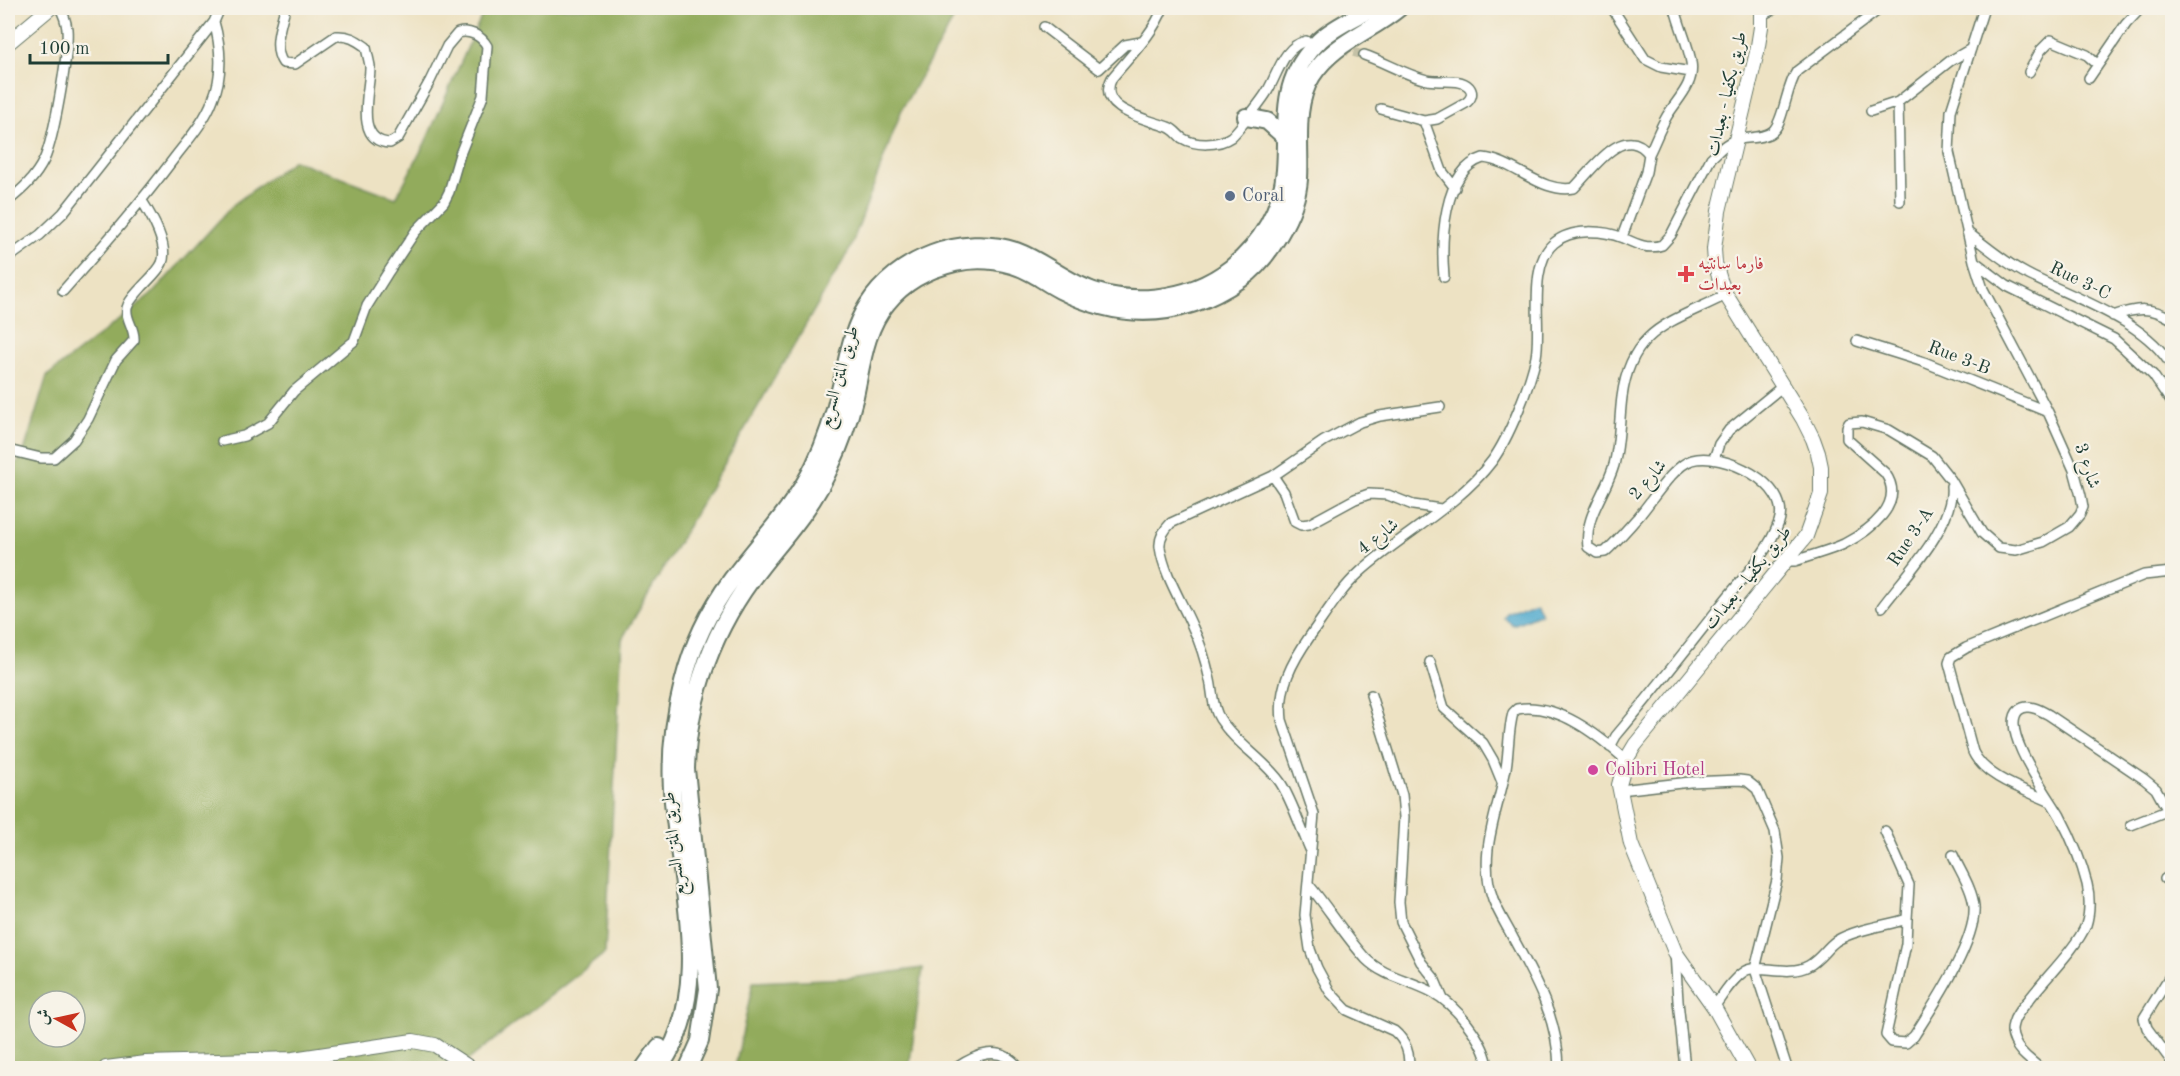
<svg xmlns="http://www.w3.org/2000/svg" width="2180" height="1076" font-family="'Old Standard TT',Amiri,serif">
<rect width="100%" height="100%" fill="#f7f3e8"/>
<filter id="ink" filterUnits="userSpaceOnUse"><feTurbulence type="fractalNoise" baseFrequency=".0167" numOctaves="2"/><feDisplacementMap in="SourceGraphic" scale="12" xChannelSelector="R" yChannelSelector="G"/><feConvolveMatrix kernelMatrix="1 2 1 2 8 2 1 2 1" color-interpolation-filters="sRGB"/></filter>
<filter id="wash" filterUnits="userSpaceOnUse"><feTurbulence type="fractalNoise" baseFrequency=".008" numOctaves="4" result="noise"/><feDisplacementMap in="SourceGraphic" scale="24" xChannelSelector="R" yChannelSelector="G"/><feGaussianBlur stdDeviation="1.35" result="paint"/><feColorMatrix in="noise" values="0 0 0 0 0 0 0 0 0 0 0 0 0 0 0 0 0 1.4 0 .05"/><feComposite in="paint" operator="in"/></filter>
<g filter="url(#wash)">
<rect width="100%" height="100%" fill="#ede2c3"/>
<path fill="#92ab5c" stroke="#587448" stroke-width="1.5" fill-rule="evenodd" d="M 478,8 L 960,8 L 902,109 L 850,249 L 622,639 L 605,953 L 458,1068 L 8,1068 L 8,469 L 22,458 L 47,376 L 151,295 L 234,204 L 294,160 L 396,198 L 425,143 L 482,15 ZM 39,1001 L 75,1001 L 75,1037 L 39,1037 Z
M 923,968 L 909,1068 L 735,1068 L 753,982 L 850,978 Z"/>
<path fill="#51aace" stroke="#387481" stroke-width="1.5" d="M 1535,600 L 1541,613 L 1513,625 L 1503,617 L 1506,612 Z"/>
</g>
<g filter="url(#ink)">
<g fill="none" stroke-linecap="round" stroke-linejoin="round">
<path stroke="#c4c1a6" stroke-width="9" stroke-dasharray="9 4.5" stroke-linecap="butt" d="M 1314,43 L 1364,55"/>
<g stroke="#677766" stroke-width="12">
<path id="minor" d="M 1163,8 C 1153,34 1130,56 1112,78 C 1095,110 1147,119 1168,127 C 1174,129 1177,134 1182,138 C 1195,146 1218,146 1231,137 C 1237,132 1264,98 1268,90 C 1278,73 1284,46 1306,41
M 1612,8 L 1645,59 L 1661,67 L 1691,72
M 1762,15 L 1776,8
M 214,22 L 220,8
M 1044,27 L 1099,69 L 1125,45 L 1141,42
M 1364,55 C 1385,62 1405,75 1427,80 C 1438,83 1460,77 1469,87 C 1474,93 1471,99 1466,103 L 1437,119 L 1424,121 L 1381,109
M 2029,72 L 2041,50 L 2051,40 L 2087,55 L 2097,64
M 2089,78 L 2126,24 L 2141,8
M 1898,102 L 1900,201
M 1871,111 L 1898,102 L 1950,61 L 1971,49
M 1424,121 L 1442,171 L 1455,188
M 1649,154 C 1655,142 1660,128 1667,116 C 1678,98 1695,84 1691,62 C 1688,43 1679,26 1675,8
M 8,201 C 23,189 35,178 44,160 C 54,138 69,53 67,29 C 66,21 64,15 60,8
M 1967,232 C 1986,246 2005,263 2027,274 C 2073,298 2146,320 2172,367
M 8,258 L 40,235 L 63,213 L 214,22 C 221,46 223,76 213,99 C 205,121 189,139 175,157 C 140,204 102,247 63,291
M 1974,261 L 2007,286 L 2114,339 L 2153,375 L 2172,403
M 1444,277 C 1441,243 1442,171 1483,158 C 1515,161 1541,194 1574,188 C 1592,170 1624,121 1649,154 L 1646,172 L 1622,237
M 2113,316 C 2137,308 2150,306 2172,319
M 1857,341 L 1924,362 L 2048,412
M 222,441 L 244,436 L 268,423 L 294,391 L 354,341 L 367,306 L 387,274 L 415,232 L 444,202 L 449,192 L 460,154 L 483,96 L 487,46 C 481,35 469,30 458,33 L 447,46 L 430,81 L 398,138 L 390,143 C 352,142 371,87 370,66 C 369,60 367,53 366,47 C 356,40 349,35 336,36 L 295,64 L 283,63 C 272,47 281,25 285,8
M 8,450 L 41,458 L 54,458 L 74,440 L 88,419 L 116,360 L 134,340 C 135,328 125,319 127,308 C 129,300 136,294 141,288 C 147,281 158,272 162,263 C 169,246 151,215 142,201
M 1714,459 L 1719,444 L 1729,430 L 1783,386
M 1273,476 L 1284,492 L 1295,522 L 1301,525 L 1309,524 L 1355,499 L 1369,494 L 1388,495 L 1413,505 L 1441,509
M 1787,561 L 1795,561 C 1811,555 1829,551 1844,544 C 1869,531 1907,504 1885,473 L 1847,439 L 1847,427 L 1849,423 L 1862,422 L 1889,430 L 1932,456 L 1951,480 L 1982,533 L 1999,548 L 2016,550 L 2043,542 L 2069,527 L 2080,514 L 2083,507 L 2081,496 L 2074,470 L 2048,412 L 1983,289 L 1974,261 L 1949,152 L 1951,111 L 1984,8
M 1882,607 C 1905,576 1955,525 1951,486
M 1430,662 L 1444,708 L 1483,743 L 1493,760 L 1502,782
M 1371,695 L 1402,795 L 1404,817 L 1399,902 L 1401,922 L 1421,962 L 1434,978 L 1443,999
M 1610,747 L 1616,736 C 1654,691 1689,646 1725,600 C 1744,577 1769,551 1779,522 C 1792,484 1722,451 1692,460 C 1674,465 1652,501 1639,516 C 1628,528 1617,541 1605,552 L 1597,553 L 1588,547 C 1584,516 1606,493 1614,465 C 1620,442 1619,420 1622,397 C 1631,328 1671,323 1726,295
M 1620,790 L 1690,782 L 1739,780 L 1747,781 L 1757,789 L 1775,831 L 1779,858 L 1777,880 L 1755,969 L 1787,1068
M 2051,802 C 2026,790 1985,778 1973,752 L 1949,663 L 1951,657 L 1966,648 L 2144,575 L 2172,572
M 2131,825 L 2169,810
M 1310,849 C 1301,829 1291,798 1280,782 C 1263,758 1236,744 1220,719 C 1212,707 1213,693 1210,680 C 1206,662 1201,644 1193,628 C 1182,602 1164,575 1160,547 C 1159,538 1164,530 1171,523 L 1273,476 L 1324,441 L 1360,422 L 1380,416 L 1440,407
M 2165,879 L 2172,875
M 1309,885 C 1329,909 1345,936 1366,959 C 1384,977 1410,980 1432,992 C 1455,1004 1486,1042 1488,1068
M 1907,919 L 1906,944 L 1886,1035 L 1892,1042 L 1906,1043 L 1914,1036 C 1933,1006 1977,941 1974,906 C 1972,888 1960,871 1953,855
M 1675,952 L 1678,1001 L 1685,1068
M 2172,973 L 2144,1018 L 2147,1028 L 2172,1062
M 1714,1007 C 1723,995 1732,979 1745,971 C 1758,963 1788,977 1808,966 C 1820,960 1826,948 1836,941 C 1856,929 1885,926 1907,919 L 1909,885 L 1885,831
M 956,1068 C 977,1054 1000,1044 1019,1068
M 1408,1068 C 1411,1054 1405,1040 1394,1031 L 1347,1010 L 1330,992 L 1317,968 L 1310,949 L 1305,915 L 1314,814 L 1282,720 C 1278,687 1292,662 1310,636 C 1325,615 1340,590 1360,572 C 1402,534 1457,507 1492,461 C 1509,438 1530,385 1536,357 C 1542,326 1527,266 1554,243 C 1571,228 1603,230 1623,238 C 1636,244 1648,250 1662,245 L 1671,235 L 1711,158 C 1718,152 1724,144 1733,141 C 1745,136 1763,140 1773,131 C 1784,121 1786,87 1797,71 L 1881,8
M 1559,1068 C 1558,1019 1535,978 1512,936 C 1505,923 1498,912 1493,899 C 1477,854 1498,812 1506,768 C 1509,750 1508,731 1513,713 L 1517,709 C 1557,702 1598,735 1626,760
M 2039,1068 C 2031,1060 2019,1053 2015,1042 C 2012,1036 2011,1030 2013,1024 C 2015,1015 2022,1008 2028,1001 C 2044,979 2076,949 2086,925 C 2090,913 2090,896 2087,884 C 2081,860 2071,837 2060,816 C 2050,798 1998,729 2019,710 C 2028,703 2040,710 2049,715 L 2144,779 L 2156,789 L 2172,818"/>
</g>
<g stroke="#677766" stroke-width="16">
<path id="secondary" d="M 8,43 L 50,8
M 106,1068 L 146,1063 L 293,1059 L 413,1041 L 435,1045 L 470,1068
M 1748,1068 L 1714,1007 L 1675,952 L 1631,844 L 1619,785 L 1626,760 L 1635,745 L 1806,536 L 1821,494 L 1821,467 L 1818,453 L 1813,439 L 1803,419 L 1726,295 L 1720,280 L 1715,263 L 1714,249 L 1719,211 L 1757,52 L 1761,27 L 1761,8"/>
</g>
<g stroke="#677766" stroke-width="20">
<path id="motorway" d="M 1246,117 L 1267,121 L 1285,137
M 644,1068 L 659,1047
M 659,1068 C 716,992 678,877 672,790 C 670,754 674,718 683,683 C 692,646 710,609 732,579 C 760,541 793,509 814,466 C 826,441 835,413 841,386 C 848,358 851,331 867,306 C 897,258 962,233 1016,251 C 1038,259 1056,274 1077,284 C 1125,308 1189,301 1231,268 C 1261,244 1282,209 1285,170 C 1289,118 1277,82 1320,40 C 1335,26 1355,18 1372,8
M 688,1068 L 700,1041 L 708,989 L 686,769 C 688,696 714,626 760,568 C 786,535 813,506 830,467 C 841,444 849,421 855,396 C 862,364 865,329 887,303 C 904,282 929,269 955,263 C 981,257 1010,261 1033,274 C 1042,279 1050,285 1060,290 C 1123,322 1182,320 1241,279 C 1268,260 1297,213 1299,179 C 1301,146 1293,106 1312,76 C 1333,43 1370,32 1399,8"/>
</g>
<use href="#minor" stroke="#fff" stroke-width="9"/>
<use href="#secondary" stroke="#fff" stroke-width="14"/>
<use href="#motorway" stroke="#fff" stroke-width="16"/>
</g>
</g>
<circle fill="#5c6f8a" stroke="#f7f3e8" stroke-width="2" cx="1230" cy="196" r="6"/>
<path fill="#e0444e" stroke="#f7f3e8" stroke-width="2" d="M1683 265h6v6h6v6h-6v6h-6v-6h-6v-6h6z"/>
<circle fill="#d1479c" stroke="#f7f3e8" stroke-width="2" cx="1593" cy="770" r="6"/>
<g text-anchor="middle" dominant-baseline="central" stroke-width="4.5" stroke-linejoin="round" paint-order="stroke">
<g font-size="18" fill="#1f3d34" stroke="#f7f3e8">
<text transform="translate(1727 94) rotate(-77)">طريق بكفيا - بعبدات</text>
<text transform="translate(2080 281) rotate(26)">Rue 3-C</text>
<text transform="translate(1959 358) rotate(21)">Rue 3-B</text>
<text transform="translate(839 377) rotate(-74)">طريق المتن السريع</text>
<text transform="translate(2087 466) rotate(71)">شارع 3</text>
<text transform="translate(1648 480) rotate(-49)">شارع 2</text>
<text transform="translate(1378 537) rotate(-38)">شارع 4</text>
<text transform="translate(1911 537) rotate(-56)">Rue 3-A</text>
<text transform="translate(1748 578) rotate(-51)">طريق بكفيا - بعبدات</text>
<text transform="translate(674 844) rotate(-96)">طريق المتن السريع</text>
</g>
<g font-size="18" fill="#4e5e75" stroke="#f7f3e8" text-anchor="start">
<text x="1242" y="196">Coral</text>
</g>
<g font-size="18" fill="#be3a42" stroke="#f7f3e8" text-anchor="start">
<text x="1698" y="264">فارما سانتيه<tspan x="1698" dy="21">بعبدات</tspan></text>
</g>
<g font-size="18" fill="#b23c85" stroke="#f7f3e8" text-anchor="start">
<text x="1605" y="770">Colibri Hotel</text>
</g>
</g>
<rect width="2180" height="1076" fill="none" stroke="#f7f3e8" stroke-width="30"/>
<g transform="translate(57 1019) rotate(278)"><circle r="28" fill="#f7f3e8" stroke="#a1aaa0" stroke-width="1.5"/>
<path d="M0-4.5L10 22L0 15L-10 22Z" fill="#c8321e"/>
<text y="-9" font-size="16" font-weight="bold" text-anchor="middle" fill="#1f3d34">ش</text>
</g>
<path d="M30 54v9h138v-9" fill="none" stroke="#1f3d34" stroke-width="3"/>
<text x="39" y="54" font-size="18" fill="#1f3d34" stroke="#f7f3e8" stroke-width="4.5" paint-order="stroke">100 m</text>
</svg>
